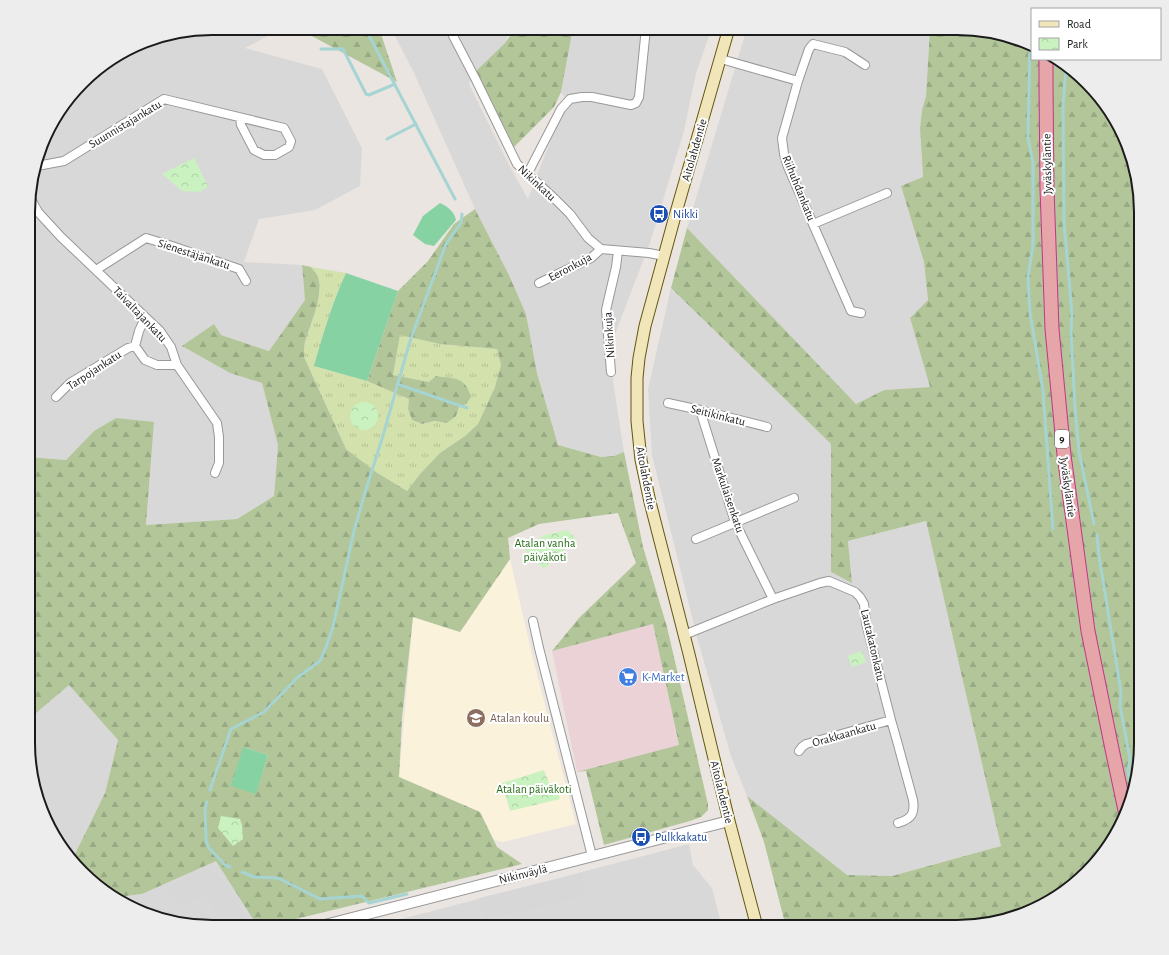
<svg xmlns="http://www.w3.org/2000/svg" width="1169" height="955" font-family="'Alegreya Sans',sans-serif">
<defs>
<pattern id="grass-tufts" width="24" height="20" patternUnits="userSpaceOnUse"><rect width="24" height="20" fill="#d3e1ac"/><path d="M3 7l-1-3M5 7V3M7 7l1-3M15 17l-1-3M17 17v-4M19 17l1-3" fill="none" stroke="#b5c093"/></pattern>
<pattern id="forest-firs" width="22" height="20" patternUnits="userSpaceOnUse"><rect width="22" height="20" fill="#b2c69a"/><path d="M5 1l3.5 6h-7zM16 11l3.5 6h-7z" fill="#98aa84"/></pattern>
<pattern id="park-crowns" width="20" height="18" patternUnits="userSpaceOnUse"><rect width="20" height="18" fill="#caf2c1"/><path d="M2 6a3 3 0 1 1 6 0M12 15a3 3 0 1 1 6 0" fill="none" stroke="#adcfa5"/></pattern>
</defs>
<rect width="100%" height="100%" fill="#ebe5e1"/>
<path fill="#d9d8d8" d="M 212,28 L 283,28 L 245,48 L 322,69 L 362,148 L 360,186 L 315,210 L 259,219 L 244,262 L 302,265 L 305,300 L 269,351 L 221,335 L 230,373 L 262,383 L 278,445 L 274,496 L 237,519 L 146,525 L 154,422 L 94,431 L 66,460 L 29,457 L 30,188 L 53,120 L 91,74 L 153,38 Z
M 391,28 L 512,28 L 504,44 L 476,71 L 469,84 L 509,165 L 528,199 L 562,111 L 569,104 L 561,92 L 573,28 L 712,28 L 696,73 L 684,131 L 650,243 L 615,334 L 613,381 L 624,452 L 614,456 L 601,457 L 558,445 L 537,373 L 526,314 L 509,275 L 475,209 L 414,73 Z
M 747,28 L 930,28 L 926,96 L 922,110 L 920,128 L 923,178 L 901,186 L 924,262 L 928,300 L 910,318 L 930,387 L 884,390 L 856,404 L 687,228 Z
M 671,288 L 831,444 L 831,572 L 852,582 L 848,541 L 926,521 L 1001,846 L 892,876 L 847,875 L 747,796 L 731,756 L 698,641 L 652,455 L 648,389 Z
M 69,685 L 118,740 L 105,793 L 72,860 L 47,824 L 28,755 L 28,720 Z
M 689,844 L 693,865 L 712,888 L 722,927 L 371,927 Z
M 217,860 L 258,927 L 200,927 L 141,913 L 118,897 L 142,894 Z"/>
<path fill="#ebd2d7" d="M 653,624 L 679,746 L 577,772 L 552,651 Z"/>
<path fill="#fbf2db" d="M 510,559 L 533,659 L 576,824 L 503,842 L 494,840 L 480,812 L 399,777 L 413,617 L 460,632 Z"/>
<path fill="url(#grass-tufts)" d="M 311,267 L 346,273 C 332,302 323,334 314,366 L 367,381 L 409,399 L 408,409 L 412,420 L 422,424 L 434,421 L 447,423 L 456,416 L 459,406 L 466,404 L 429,382 L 393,375 L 400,334 L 440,344 L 497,349 L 501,365 L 495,387 L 478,424 L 465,436 L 440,453 L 420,474 L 407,491 L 376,472 L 346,449 L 304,357 C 304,352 304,346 305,342 C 310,323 324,297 318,277 C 317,273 313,270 311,267 Z"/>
<path fill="url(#forest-firs)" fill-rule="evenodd" d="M 297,28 L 379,28 L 397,82 Z
M 516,28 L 573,28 L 561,92 L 554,107 L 514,147 L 476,71 L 504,44 Z
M 930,28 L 969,28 L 1028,42 L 1032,45 L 1032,59 L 1053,59 L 1087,82 L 1127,141 L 1141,212 L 1141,755 L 1127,814 L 1087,873 L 1028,913 L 957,927 L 786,927 L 764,842 L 747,796 L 847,875 L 892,876 L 1001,846 L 926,521 L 848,541 L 852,583 L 831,572 L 831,444 L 671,288 L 687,228 L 856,404 L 884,390 L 930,387 L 910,318 L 928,300 L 924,262 L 901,186 L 923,177 L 920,128 L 922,110 L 926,96 Z
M 475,209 L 509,275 L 526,314 L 537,373 L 558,445 L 601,457 L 614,456 L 624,452 L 643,547 L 667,627 L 708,804 L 708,810 L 701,817 L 690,821 L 604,845 L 586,771 L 577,772 L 679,745 L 653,624 L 552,651 L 579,618 L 636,563 L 618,513 L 539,524 L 508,538 L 510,559 L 460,632 L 413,617 L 402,718 L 399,777 L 480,812 L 497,847 L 522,864 L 263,927 L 258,927 L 216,861 L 142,894 L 118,897 L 82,873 L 72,860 L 105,793 L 118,740 L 69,685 L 28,720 L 29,457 L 66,460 L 94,431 L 116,418 L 154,422 L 146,525 L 237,519 L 274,496 L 278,445 L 262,383 L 230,373 L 182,346 L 214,324 L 221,335 L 269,351 L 305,300 L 302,265 L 311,267 C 313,270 317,273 318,277 C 324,297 310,323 305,342 C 304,346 304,352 304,357 L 346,449 L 376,472 L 407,491 L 420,474 L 440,453 L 465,436 L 478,424 L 495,387 L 501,365 L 497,349 L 440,344 L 400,335 L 393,375 L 429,382 L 436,376 C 455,379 465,376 471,397 L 466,404 L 459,407 L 456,416 L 447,423 L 434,421 L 422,424 L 412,420 L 408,409 L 409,399 L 367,381 L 398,291 L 428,261 L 454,224 ZM 243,747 L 268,755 L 256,793 Z"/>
<path fill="url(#park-crowns)" d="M 194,158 L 208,186 L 200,192 L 182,191 L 162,174 Z
M350 416a14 14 0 1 1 28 0a14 14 0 1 1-28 0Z
M 568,530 L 576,539 L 544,569 L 524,549 L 544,535 Z
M 862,651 L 866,662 L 852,667 L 848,656 Z
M 544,770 L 549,783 L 557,789 L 560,799 L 510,811 L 502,783 Z
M 221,816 L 240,819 L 242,825 L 243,839 L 233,846 L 218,828 Z"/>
<path fill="#87d2a2" d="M 440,203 C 448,207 454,211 456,220 L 434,246 L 425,244 L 413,235 L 423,216 Z
M 346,273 L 398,291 L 367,381 L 314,366 C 323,334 332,303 346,273 Z
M 243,747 L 268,755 L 256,794 L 231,786 Z"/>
<path fill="#d7d7d7" d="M 207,868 L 225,883 L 252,927 L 224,927 L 206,894 L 179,909 L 167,887 Z
M 582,873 L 586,895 L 485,920 L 479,898 Z"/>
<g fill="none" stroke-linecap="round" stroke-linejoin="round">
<path stroke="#a6d4d3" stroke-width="3" d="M 365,28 L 455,199
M 1030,44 L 1028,138 L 1033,162 L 1033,245 L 1028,277 L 1030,313 L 1043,391 L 1053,529
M 321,49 L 343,49 L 366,94 L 369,95 L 395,84
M 1066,68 L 1063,105 L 1064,222 L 1072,314 L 1071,332 L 1075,407 L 1079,452 L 1094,524
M 387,139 L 416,124
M 397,384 L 467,408
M 1097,535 L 1099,556 L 1121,692 L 1120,706 L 1130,759 L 1128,771 L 1132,791
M 210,790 L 231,729 L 264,712 L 298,677 L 320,661 L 326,647 L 333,627 L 354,531 L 367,486 L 382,439 L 410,341 L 446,244 L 461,223 L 462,214
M 207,802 L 205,808 L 206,839 L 208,847 L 225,865 L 230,867
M 242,872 L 254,877 L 278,878 L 320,899 L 362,896 L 369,903 L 407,894"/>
<g stroke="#989898" stroke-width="10">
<path id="minor" d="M 449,28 L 476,80 L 517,164 L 556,200 L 570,214 L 588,238 L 601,249 L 649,253 L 664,256
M 721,59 L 798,81 L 782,138 L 784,154 L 788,167 L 851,311 L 861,313
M 798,81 L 809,49 L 813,44 L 845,52 L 865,65
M 37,166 L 64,161 L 164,99 L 284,128 L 291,141 L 289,147 L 275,155 L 264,155 L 254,150 L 241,125 L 240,118
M 528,173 L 561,109 L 570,99 L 582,97 L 592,97 L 631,105 L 636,103 L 639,97 L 646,28
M 30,197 L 38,212 L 61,237 L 160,331 L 171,347 L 177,365 L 217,423 L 219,437 L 219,463 L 215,473
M 813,224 L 887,193
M 96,270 L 146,238 L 172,246 L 239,269 L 246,281
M 539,283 L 591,258 L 601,249
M 135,346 L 139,331 L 145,318
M 611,372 L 606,310 L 616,267 L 618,251
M 56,397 L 70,383 L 128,348 L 135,346 L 145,360 L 157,365 L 177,365
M 668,403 L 700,410 L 767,427
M 700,410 L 735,522 L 773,599
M 696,539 L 794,498
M 533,621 L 539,648 L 592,856
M 684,635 L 773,599 L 820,583 L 829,581 L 855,592 L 860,597 L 864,604 L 866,623 L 891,720 L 897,741 L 913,800 C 915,813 912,819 898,823
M 799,751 L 802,747 L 806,744 L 891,720"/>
</g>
<g stroke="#989898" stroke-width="12">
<path id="tertiary" d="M 317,927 L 729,821"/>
</g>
<g stroke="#635710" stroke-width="13">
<path id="secondary" d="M 729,28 L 675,216 L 645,326 L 639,358 L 637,378 L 637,421 L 641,460 L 650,502 L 689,654 L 729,821 L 757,927"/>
</g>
<g stroke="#c13689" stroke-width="15">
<path id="trunk" d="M 1046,59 L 1046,85 L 1047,189 L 1052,329 L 1064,455 L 1088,631 L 1112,749 L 1126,815"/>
</g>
<use href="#minor" stroke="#fff" stroke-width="8"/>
<use href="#tertiary" stroke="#fff" stroke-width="10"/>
<use href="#secondary" stroke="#f1e6b9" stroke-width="11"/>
<use href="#trunk" stroke="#e6a5a9" stroke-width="13"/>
</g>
<defs>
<g id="bus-disc" transform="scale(1)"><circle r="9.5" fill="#1a4fb4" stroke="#fff"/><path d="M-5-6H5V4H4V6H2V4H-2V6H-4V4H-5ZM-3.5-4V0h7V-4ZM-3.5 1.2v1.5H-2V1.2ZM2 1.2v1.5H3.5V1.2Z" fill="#fff"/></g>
<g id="supermarket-disc" transform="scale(1)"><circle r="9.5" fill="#3f7fe0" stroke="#fff"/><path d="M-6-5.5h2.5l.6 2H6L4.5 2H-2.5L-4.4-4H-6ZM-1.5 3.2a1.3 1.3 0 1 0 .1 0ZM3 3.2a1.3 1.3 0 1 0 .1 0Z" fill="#fff"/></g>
<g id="school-disc" transform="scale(1)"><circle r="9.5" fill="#8d6e63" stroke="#fff"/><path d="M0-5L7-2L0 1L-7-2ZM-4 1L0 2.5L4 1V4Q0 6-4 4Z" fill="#fff"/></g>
</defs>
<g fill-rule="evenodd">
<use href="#bus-disc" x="659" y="214"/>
<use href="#supermarket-disc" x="628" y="677"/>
<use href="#school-disc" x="476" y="718"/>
<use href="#bus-disc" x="641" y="837"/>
</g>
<g text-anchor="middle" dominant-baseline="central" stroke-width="4" stroke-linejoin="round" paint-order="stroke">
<rect fill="#fff" stroke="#5f5f5f" stroke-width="1" x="1055" y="430" width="14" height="18" rx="3"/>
<g font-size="11" font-weight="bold" fill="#1b1b1b">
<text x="1062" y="439">9</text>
</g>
<g font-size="12" fill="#1b1b1b" stroke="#fff">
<text transform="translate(125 124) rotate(-31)">Suunnistajankatu</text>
<text transform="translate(694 150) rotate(-74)">Aitolahdentie</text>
<text transform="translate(1047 164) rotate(-91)">Jyväskyläntie</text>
<text transform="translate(537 183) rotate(43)">Nikinkatu</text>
<text transform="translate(799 188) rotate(68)">Riihuhdankatu</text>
<text transform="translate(194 254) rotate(18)">Sienestäjänkatu</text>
<text transform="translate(570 267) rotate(-28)">Eeronkuja</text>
<text transform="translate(140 314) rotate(46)">Taivaltajankatu</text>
<text transform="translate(609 335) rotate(-94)">Nikinkuja</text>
<text transform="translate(94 370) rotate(-33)">Tarpojankatu</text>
<text transform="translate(718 415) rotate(14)">Seitikinkatu</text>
<text transform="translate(646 478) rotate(79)">Aitolahdentie</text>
<text transform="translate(1068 487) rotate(82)">Jyväskyläntie</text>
<text transform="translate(728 495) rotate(71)">Markulaisenkatu</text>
<text transform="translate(873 645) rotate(77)">Lautakatonkatu</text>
<text transform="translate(844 734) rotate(-16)">Orakkaankatu</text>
<text transform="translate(722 792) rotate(76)">Aitolahdentie</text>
<text transform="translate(523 874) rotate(-14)">Nikinväylä</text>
</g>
<g font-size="12" fill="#164399" stroke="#fff" text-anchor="start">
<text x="673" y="214">Nikki</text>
<text x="655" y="837">Pulkkakatu</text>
</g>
<g font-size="12" fill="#256b17" stroke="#fff">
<text x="545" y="543">Atalan vanha<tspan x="545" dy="14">päiväkoti</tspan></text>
<text x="534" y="789">Atalan päiväkoti</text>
</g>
<g font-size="12" fill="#366cbe" stroke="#fff" text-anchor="start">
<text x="642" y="677">K-Market</text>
</g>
<g font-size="12" fill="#785e54" stroke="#fff" text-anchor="start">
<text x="490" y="718">Atalan koulu</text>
</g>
</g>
<path d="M0 0H1169V955H0ZM212 35H957A177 177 0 0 1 1134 212V743A177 177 0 0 1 957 920H212A177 177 0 0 1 35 743V212A177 177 0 0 1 212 35Z" fill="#ededed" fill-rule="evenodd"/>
<path fill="none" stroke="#1b1b1b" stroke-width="2" d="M212 35H957A177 177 0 0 1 1134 212V743A177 177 0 0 1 957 920H212A177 177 0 0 1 35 743V212A177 177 0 0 1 212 35Z"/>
<rect x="1031" y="8" width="130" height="52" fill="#ffffff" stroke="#a4a4a4"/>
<rect x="1039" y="21" width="20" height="6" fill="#f1e6b9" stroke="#a4a4a4"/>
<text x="1067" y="28" font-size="12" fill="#1b1b1b">Road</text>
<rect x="1039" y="38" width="20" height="12" fill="url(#park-crowns)" stroke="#a4a4a4"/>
<text x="1067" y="48" font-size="12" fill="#1b1b1b">Park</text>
</svg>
